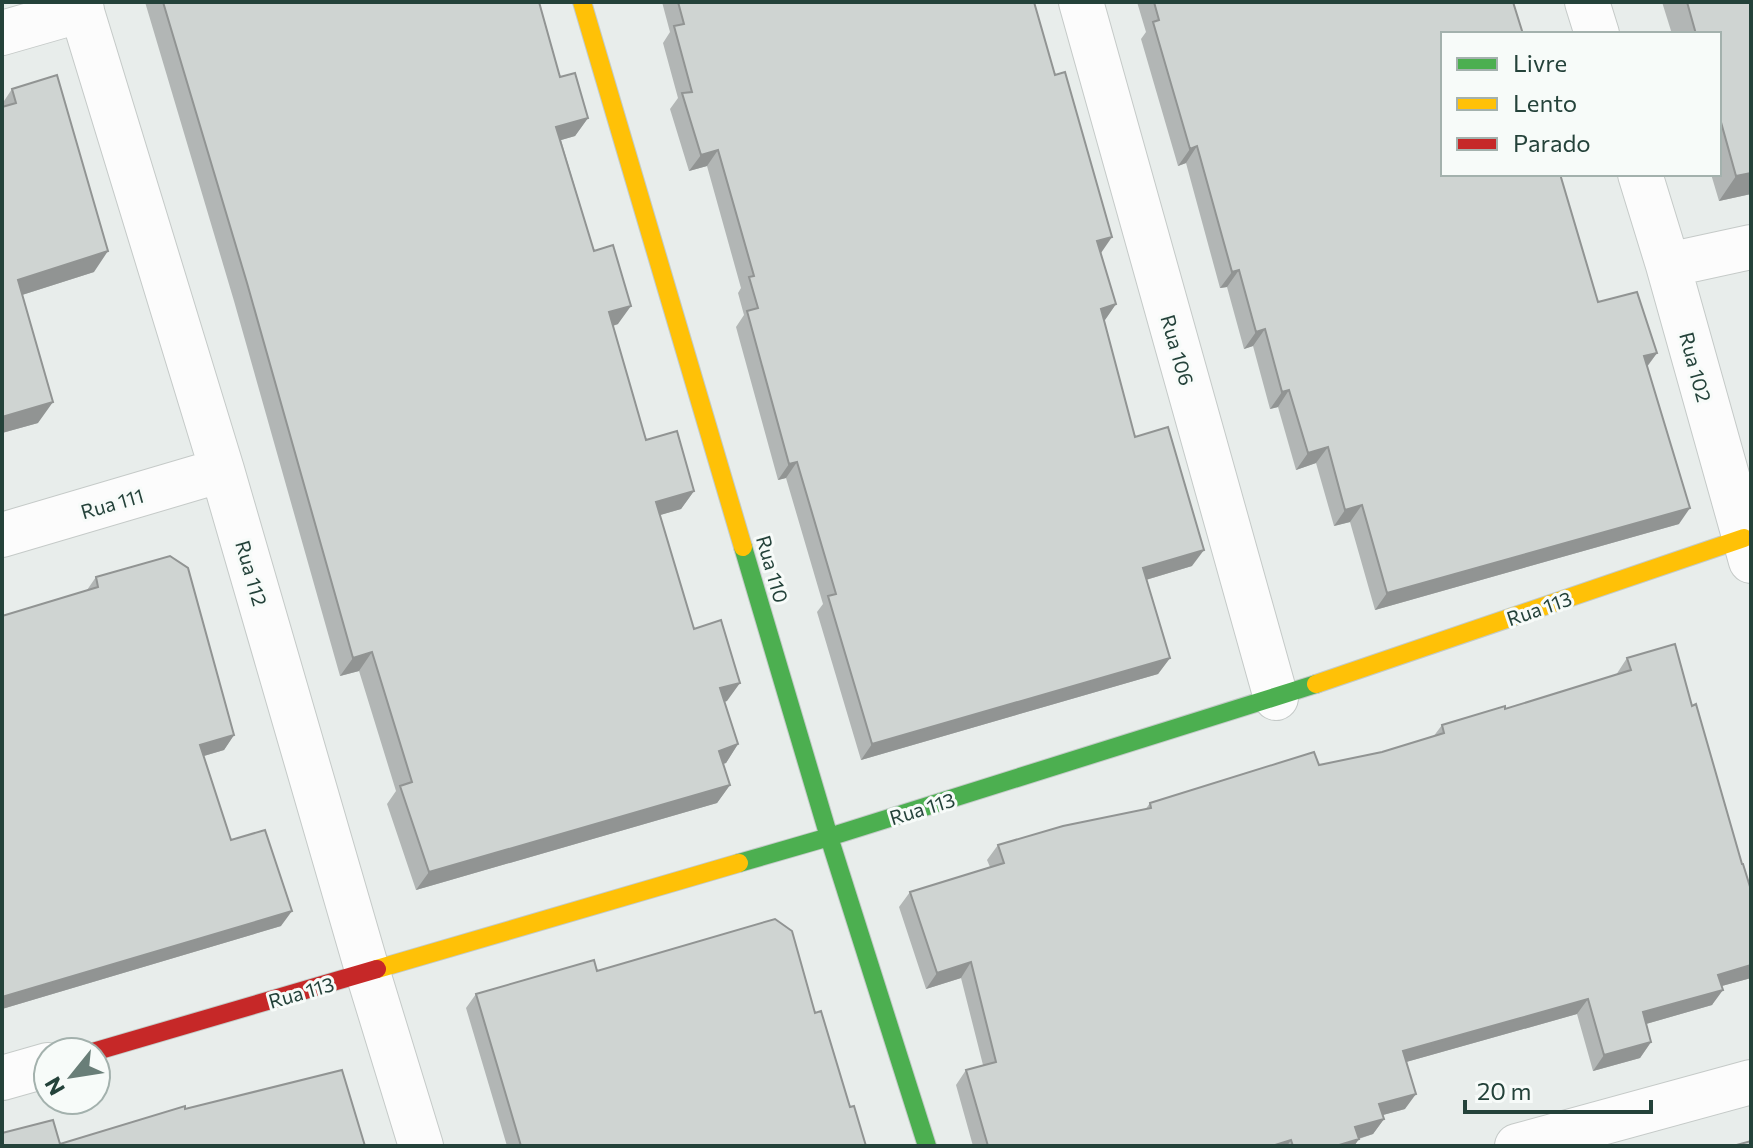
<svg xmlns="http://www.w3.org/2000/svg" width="1753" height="1148" font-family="Commissioner,sans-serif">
<rect width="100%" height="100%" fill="#e8edeb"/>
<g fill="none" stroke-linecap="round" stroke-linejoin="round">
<g stroke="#c5cac8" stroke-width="46">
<path id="street" d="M 79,2 L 222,470 L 368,973 L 421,1146
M 1081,2 L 1276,698
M 1587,2 L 1597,34
M 2,33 L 82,10
M 1640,174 L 1668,265 L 1751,561
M 1668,265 L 1751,247
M 2,535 L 222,470
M 2,1078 L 48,1065
M 1517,1146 L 1751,1082"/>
</g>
<g stroke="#c3cbc8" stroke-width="20">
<path id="fast" d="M 743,547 L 829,837 L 927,1146
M 739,863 L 829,837 L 1316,684"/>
</g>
<g stroke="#c3cbc8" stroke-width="20">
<path id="slow" d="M 582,2 L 743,547
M 1316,684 L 1744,538
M 377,969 L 739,863"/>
</g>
<g stroke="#c3cbc8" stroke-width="20">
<path id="jam" d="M 93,1052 L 377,969"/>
</g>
<use href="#street" stroke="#fcfcfc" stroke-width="44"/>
<use href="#fast" stroke="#4caf50" stroke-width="18"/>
<use href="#slow" stroke="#ffc107" stroke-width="18"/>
<use href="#jam" stroke="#c62828" stroke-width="18"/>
</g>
<path fill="#b2b6b5" d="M 145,2 L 539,2 L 560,77 L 588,118 L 575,136 L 561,140 L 594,251 L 618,324 L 613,326 L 646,440 L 694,491 L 681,509 L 660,515 L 694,629 L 727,701 L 724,702 L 738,744 L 726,763 L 723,764 L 730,785 L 717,803 L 416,890 L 387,804 L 396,791 L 359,671 L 340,676 L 234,301 Z
M 662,2 L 1034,2 L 1101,253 L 1116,304 L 1104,321 L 1135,437 L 1192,566 L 1146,580 L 1170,658 L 1158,674 L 861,760 L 817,612 L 823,604 L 786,478 L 778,480 L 736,327 L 744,315 L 738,293 L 741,288 L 707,166 L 689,171 L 670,109 L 678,98 L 663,43 L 670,32 Z
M 1137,2 L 1513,2 L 1443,34 L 1598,302 L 1657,353 L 1647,367 L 1679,524 L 1375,610 L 1350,522 L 1334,526 L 1316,463 L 1296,470 L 1278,407 L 1270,409 L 1253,346 L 1244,349 L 1227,287 L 1220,288 L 1186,163 L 1178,166 L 1141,39 L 1146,32 Z
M 1662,2 L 1751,2 L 1751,194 L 1719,201 L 1711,174 L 1719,174 L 1719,34 L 1672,34 Z
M 12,89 L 94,272 L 22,295 L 38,423 L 2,433 L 2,104 Z
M 96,577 L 234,735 L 224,750 L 204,756 L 231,840 L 281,926 L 2,1009 L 2,616 L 87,590 Z
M 1627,658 L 1751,978 L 1722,986 L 1712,1005 L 1646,1024 L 1651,1042 L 1640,1058 L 1593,1071 L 1577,1014 L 1406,1062 L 1405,1109 L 1383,1115 L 1384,1119 L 1373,1134 L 1359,1139 L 1354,1146 L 973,1146 L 956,1085 L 966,1070 L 983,1065 L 961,978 L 926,989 L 899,907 L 910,892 L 990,867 L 987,860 L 998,845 L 1145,810 L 1150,803 L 1382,752 L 1433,737 L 1442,725 L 1505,709 L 1616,675 Z
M 597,971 L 815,1013 L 850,1107 L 866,1146 L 507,1146 L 466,1008 L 476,994 Z"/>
<path fill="#919493" d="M 588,118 L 575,136 L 544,145 L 556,127 Z
M 1197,146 L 1186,163 L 1178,166 L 1190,149 Z
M 718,150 L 707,166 L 689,171 L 701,155 Z
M 1751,173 L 1751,194 L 1719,201 L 1736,176 Z
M 1112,237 L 1101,253 L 1097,241 Z
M 108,251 L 94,272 L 3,301 L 18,280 Z
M 1239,270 L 1227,287 L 1220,288 L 1232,272 Z
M 1116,304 L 1105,320 L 1089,325 L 1101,309 Z
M 631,306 L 618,324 L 596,331 L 609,312 Z
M 1265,329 L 1253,346 L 1244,349 L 1256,332 Z
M 1657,353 L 1645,369 L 1644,356 Z
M 1289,390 L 1278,407 L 1270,409 L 1282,392 Z
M 53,402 L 38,423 L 2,433 L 2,417 Z
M 1328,447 L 1316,463 L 1296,470 L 1308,453 Z
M 797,462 L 786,478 L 778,480 L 789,464 Z
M 694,491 L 681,509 L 643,520 L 656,502 Z
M 1362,505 L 1350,522 L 1334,526 L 1345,510 Z
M 1690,508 L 1679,524 L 1375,610 L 1387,593 Z
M 1204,550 L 1192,566 L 1132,584 L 1143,568 Z
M 372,652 L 359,671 L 340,676 L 353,658 Z
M 1170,658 L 1158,674 L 861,760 L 872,744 Z
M 740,683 L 727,701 L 707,706 L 720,688 Z
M 234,735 L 224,750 L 190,760 L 200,745 Z
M 738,744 L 726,763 L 706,769 L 719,751 Z
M 730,785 L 717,803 L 416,890 L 429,872 Z
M 292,911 L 281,926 L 2,1009 L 2,997 Z
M 971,962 L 961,978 L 926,989 L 937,973 Z
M 1751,965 L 1751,978 L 1707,990 L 1718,975 Z
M 1723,990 L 1712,1005 L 1632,1028 L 1643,1012 Z
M 1588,999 L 1577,1014 L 1392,1066 L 1403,1051 Z
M 1651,1042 L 1640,1058 L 1593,1071 L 1604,1055 Z
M 1416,1094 L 1405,1109 L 1368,1119 L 1379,1104 Z
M 1384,1119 L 1373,1134 L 1344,1143 L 1355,1127 Z
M 1359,1139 L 1354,1146 L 1336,1146 Z
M 1291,1140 L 1287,1146 L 1272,1146 Z"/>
<path fill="#cfd4d2" stroke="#919493" stroke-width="2" d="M 163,2 L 539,2 L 560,77 L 575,73 L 588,118 L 556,127 L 594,251 L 613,245 L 631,306 L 609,312 L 646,440 L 677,431 L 694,491 L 656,502 L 694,629 L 721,620 L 740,683 L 720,688 L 738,744 L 719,751 L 730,785 L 429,872 L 400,786 L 412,782 L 372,652 L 353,658 L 247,283 Z
M 678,2 L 1034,2 L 1055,75 L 1065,72 L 1112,237 L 1097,241 L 1116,304 L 1101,309 L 1135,437 L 1168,427 L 1204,550 L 1143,568 L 1170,658 L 872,744 L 828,596 L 836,594 L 797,462 L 789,464 L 747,311 L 758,308 L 749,277 L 754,276 L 718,150 L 701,155 L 682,93 L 692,92 L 674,26 L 684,24 Z
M 1154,2 L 1513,2 L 1523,34 L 1443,34 L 1443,174 L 1560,174 L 1598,302 L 1637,292 L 1657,353 L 1644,356 L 1690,508 L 1387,593 L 1362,505 L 1345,510 L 1328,447 L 1308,453 L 1289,390 L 1282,392 L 1265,329 L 1256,332 L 1239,270 L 1232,272 L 1197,146 L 1190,149 L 1153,22 L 1159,20 Z
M 1687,2 L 1751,2 L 1751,173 L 1736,176 L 1719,115 L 1719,34 L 1696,34 Z
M 57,75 L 108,251 L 18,280 L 53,402 L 2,417 L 2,107 L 16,103 L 12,89 Z
M 170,556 L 188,568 L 234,735 L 200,745 L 231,840 L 265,830 L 292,911 L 2,997 L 2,616 L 98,587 L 96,577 Z
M 1675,644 L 1692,706 L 1696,704 L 1742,864 L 1743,864 L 1751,890 L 1751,965 L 1718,975 L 1723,990 L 1643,1012 L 1651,1042 L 1604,1055 L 1588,999 L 1403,1051 L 1416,1094 L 1379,1104 L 1384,1119 L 1355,1127 L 1359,1139 L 1336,1146 L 1293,1146 L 1291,1140 L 1272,1146 L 988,1146 L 966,1070 L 996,1062 L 971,962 L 937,973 L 910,892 L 1004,863 L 998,845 L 1063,826 L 1151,808 L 1150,803 L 1314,752 L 1319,765 L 1382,752 L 1444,733 L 1442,725 L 1505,706 L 1505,709 L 1631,670 L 1627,658 Z
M 775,919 L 792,931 L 815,1013 L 821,1011 L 850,1107 L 854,1106 L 866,1146 L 521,1146 L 476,994 L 594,960 L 597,971 Z
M 342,1070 L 365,1146 L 2,1146 L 2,1133 L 53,1120 L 60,1144 L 185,1106 L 185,1109 Z
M 1751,1141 L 1751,1146 L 1733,1146 Z"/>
<g text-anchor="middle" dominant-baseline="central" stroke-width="6" stroke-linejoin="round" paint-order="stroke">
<g font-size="20" fill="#24423a" stroke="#f7fbf9">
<text transform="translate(1178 350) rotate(74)">Rua 106</text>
<text transform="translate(1696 367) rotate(75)">Rua 102</text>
<text transform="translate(112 503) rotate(-16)">Rua 111</text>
<text transform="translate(773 569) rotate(74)">Rua 110</text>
<text transform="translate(252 573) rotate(74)">Rua 112</text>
<text transform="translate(1539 608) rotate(-19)">Rua 113</text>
<text transform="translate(922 808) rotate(-17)">Rua 113</text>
<text transform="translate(301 992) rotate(-16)">Rua 113</text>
</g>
</g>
<rect width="1753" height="1148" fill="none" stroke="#24423a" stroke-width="8"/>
<rect x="1441" y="32" width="280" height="144" fill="#f7fbf9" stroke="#a3b1ad" stroke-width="2"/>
<rect x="1457" y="58" width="40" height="12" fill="#4caf50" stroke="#a3b1ad" stroke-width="2"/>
<text x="1513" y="72" font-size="24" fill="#24423a">Livre</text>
<rect x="1457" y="98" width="40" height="12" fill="#ffc107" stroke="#a3b1ad" stroke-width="2"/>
<text x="1513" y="112" font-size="24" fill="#24423a">Lento</text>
<rect x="1457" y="138" width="40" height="12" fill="#c62828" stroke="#a3b1ad" stroke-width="2"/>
<text x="1513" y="152" font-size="24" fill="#24423a">Parado</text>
<g transform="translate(72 1076) rotate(240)"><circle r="38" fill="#f7fbf9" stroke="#a3b1ad" stroke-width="2"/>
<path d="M0-6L14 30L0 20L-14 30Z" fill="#697e78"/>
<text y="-12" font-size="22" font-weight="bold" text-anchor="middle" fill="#24423a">N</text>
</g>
<path d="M1465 1100v12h186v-12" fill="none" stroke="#24423a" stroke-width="4"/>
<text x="1477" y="1100" font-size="24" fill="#24423a" stroke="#f7fbf9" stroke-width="6" paint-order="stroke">20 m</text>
</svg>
